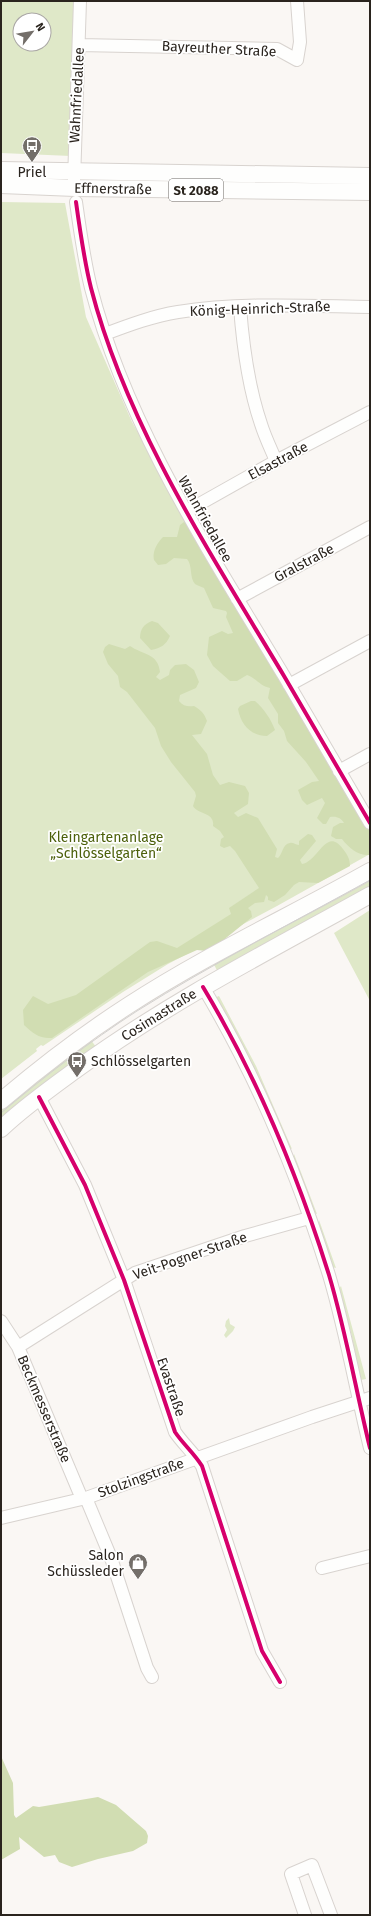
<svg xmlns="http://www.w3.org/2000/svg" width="371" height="1916" font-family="'Fira Sans',sans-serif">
<rect width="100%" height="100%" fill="#faf7f4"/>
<path fill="#dfe8c8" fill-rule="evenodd" d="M 1,1 L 78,1 L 71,156 L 1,153 ZM 20,20 L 44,20 L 44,44 L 20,44 Z
M 1,202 L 65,203 L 86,317 L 132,422 L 370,839 L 370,854 L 277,906 L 168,964 L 123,992 L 43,1046 L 41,1045 L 36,1049 L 37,1051 L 1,1079 Z
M 370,875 L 370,892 L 219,974 L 212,961 Z
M 370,910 L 370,1001 L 334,933 Z
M 219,996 L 256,1066 L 292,1149 L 288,1147 L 228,1018 L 224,1018 L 214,998 Z
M 88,1036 L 99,1051 L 1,1126 L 1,1107 Z
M 294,1154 L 317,1214 L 314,1213 L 293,1158 Z
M 319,1220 L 336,1268 L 332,1267 L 318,1224 Z
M 341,1286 L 366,1379 L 361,1380 L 351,1333 L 339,1289 Z
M 229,1318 L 230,1324 L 235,1327 L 233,1331 L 226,1338 L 224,1335 L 227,1330 L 225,1326 L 226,1321 Z"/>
<path fill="#d1ddb2" d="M 184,522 L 192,526 L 370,830 L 370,855 C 358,856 349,848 342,839 L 336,839 L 331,836 L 333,827 L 340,823 L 344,823 C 341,818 337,816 330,817 L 326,824 L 323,824 L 317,818 L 325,803 L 322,798 L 307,805 L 302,800 L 298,790 L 312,782 L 319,781 L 306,762 L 287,741 L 284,731 L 278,723 L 278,714 L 268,698 L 270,688 C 260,686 256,678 247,675 L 237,681 L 230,681 L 213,666 L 207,655 L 209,637 L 222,631 L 228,634 L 233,633 L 226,617 L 227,613 L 226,611 L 213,608 L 204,588 C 201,587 197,585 195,584 C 189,577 193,566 187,559 L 174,558 L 166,564 L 158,565 L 154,560 C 152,552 157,543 163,537 L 177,537 L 180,525 Z
M 152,621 L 158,623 L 170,636 C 166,645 161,648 151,650 L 140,638 C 140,629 144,624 152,621 Z
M 109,644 L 125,649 L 130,646 C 143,655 158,653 160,672 L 156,677 L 160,680 L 169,675 L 170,670 L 175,665 L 186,664 L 194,670 L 199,682 L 196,688 L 180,695 L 179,701 C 183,706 188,707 194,706 C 201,710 204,713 207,721 L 201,734 L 192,735 L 207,754 L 213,775 L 220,785 L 229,782 L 245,786 L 249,793 L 248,804 L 234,813 L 238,817 L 246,813 L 258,818 L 277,849 L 275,857 L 278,858 C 283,854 282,844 290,843 C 293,842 295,845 299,845 L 299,841 L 308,834 L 312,835 L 316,841 L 300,860 L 302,864 C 319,861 326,826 343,849 C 347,854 350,859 350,866 L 318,883 L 299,882 L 294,885 L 285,895 L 274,902 L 268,900 L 268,897 L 266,895 L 264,902 L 255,903 L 248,908 L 251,911 L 252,917 L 226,938 L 222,947 L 216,952 L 197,950 L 148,972 L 52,1038 C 39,1039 33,1033 24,1025 L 23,1010 L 33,996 L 48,1004 L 76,995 L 150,942 L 157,941 L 177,948 L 231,914 L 229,908 L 259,888 L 235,851 L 230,846 L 224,848 L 220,846 L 221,839 L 224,837 L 220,831 L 213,826 C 215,812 198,815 193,806 L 196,796 L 195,792 L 171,762 L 161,746 L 155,728 L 127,692 L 120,687 L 118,676 L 108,664 L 103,652 L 105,647 Z
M 251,701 L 255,701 C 264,709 271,719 275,730 L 267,736 C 251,736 241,725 238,709 L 240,706 Z
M 1,1756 L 13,1783 L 14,1815 L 16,1818 L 33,1806 L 39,1807 L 98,1797 L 116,1805 L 146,1831 L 148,1836 L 147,1843 L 133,1851 L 98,1859 L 72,1867 L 59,1862 L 55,1855 L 44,1857 L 19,1837 L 20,1849 L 1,1860 Z"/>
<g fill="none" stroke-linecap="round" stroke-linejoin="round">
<g stroke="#d8d3cf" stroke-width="14">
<path id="minor" d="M 79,45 L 277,49 L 297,60 L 300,42 L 297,1
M 74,180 L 80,1
M 76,202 C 80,231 84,260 91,288 C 127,427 211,554 284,676 C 313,725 341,774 370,823
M 240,307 C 243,347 248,386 261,424 C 265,437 271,449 276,461
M 105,334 C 129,325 153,316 178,312 C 241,302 307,306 370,307
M 187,511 L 276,461 L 370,412
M 237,599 L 370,527
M 289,685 L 370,641
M 339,771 L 370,754
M 203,987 C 257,1077 298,1176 329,1275 C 346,1332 356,1391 370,1448
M 39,1097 L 85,1185 L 124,1280 L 175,1432 C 183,1444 194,1453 202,1466 L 262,1651 L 280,1682
M 1,1321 L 18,1347 L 82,1499
M 18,1347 L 135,1273 L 245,1236 L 309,1218
M 86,1498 L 111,1558 L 147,1668 L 152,1677
M 1,1518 L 86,1498 L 312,1417 L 370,1398
M 322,1568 L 370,1556
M 305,1915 L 291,1874 L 312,1865 L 331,1915"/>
</g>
<g stroke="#d8d3cf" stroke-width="18">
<path id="major" d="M 1,170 L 370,176
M 1,185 L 75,188 L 370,192
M 1,1101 C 42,1066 84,1034 129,1005 C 206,955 290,916 370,871
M 1,1129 C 24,1107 51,1088 77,1069 C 169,1002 271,950 370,895"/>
</g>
<use href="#minor" stroke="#fefefd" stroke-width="12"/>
<use href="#major" stroke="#fefefd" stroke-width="16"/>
<path stroke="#d2d1cf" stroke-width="1" d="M 1,1113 C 45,1076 89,1042 137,1011 C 212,964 292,923 370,880"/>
<g stroke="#fff" stroke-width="6">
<path id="cycleway" d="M 76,202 C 80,231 84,260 91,288 C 127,427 211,554 284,676 C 313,725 341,774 370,823
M 203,987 C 257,1077 298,1176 329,1275 C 346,1332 356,1391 370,1448
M 39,1097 L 85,1185 L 124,1280 L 175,1432 C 183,1444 194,1453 202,1466 L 262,1651 L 280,1682"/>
</g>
<use href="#cycleway" stroke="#d6006c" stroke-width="4"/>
</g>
<defs>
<g id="bus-pin" transform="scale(1)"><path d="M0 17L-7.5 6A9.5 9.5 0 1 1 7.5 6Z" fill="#736e69" stroke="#fff"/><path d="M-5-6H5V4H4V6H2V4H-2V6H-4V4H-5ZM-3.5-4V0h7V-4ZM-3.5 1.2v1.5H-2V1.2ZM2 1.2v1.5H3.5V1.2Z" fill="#fff"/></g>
<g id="shop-pin" transform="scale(1)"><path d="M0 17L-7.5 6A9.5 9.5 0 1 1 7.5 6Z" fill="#736e69" stroke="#fff"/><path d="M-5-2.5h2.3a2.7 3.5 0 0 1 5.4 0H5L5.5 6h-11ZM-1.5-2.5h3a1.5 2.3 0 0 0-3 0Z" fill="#fff"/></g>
</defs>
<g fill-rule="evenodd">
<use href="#bus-pin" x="32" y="146"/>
<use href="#bus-pin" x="77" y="1061"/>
<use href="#shop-pin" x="138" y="1563"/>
</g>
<g text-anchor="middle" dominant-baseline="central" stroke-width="3.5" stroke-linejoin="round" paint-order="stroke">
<rect fill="#fff" stroke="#6a6662" stroke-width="1" x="169" y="179" width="54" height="22" rx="3"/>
<g font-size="13" font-weight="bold" fill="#2a241e">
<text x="196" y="190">St 2088</text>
</g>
<g font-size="14" fill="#2a241e" stroke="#fff">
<text transform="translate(219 49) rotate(3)">Bayreuther Straße</text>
<text transform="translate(77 95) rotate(-87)">Wahnfriedallee</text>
<text transform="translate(113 189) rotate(1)">Effnerstraße</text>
<text transform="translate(260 309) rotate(-2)">König-Heinrich-Straße</text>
<text transform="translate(278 461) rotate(-28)">Elsastraße</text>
<text transform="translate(205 519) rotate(61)">Wahnfriedallee</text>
<text transform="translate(304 563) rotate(-28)">Gralstraße</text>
<text transform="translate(159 1015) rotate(-32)">Cosimastraße</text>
<text transform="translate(190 1256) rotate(-19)">Veit-Pogner-Straße</text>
<text transform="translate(171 1387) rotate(71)">Evastraße</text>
<text transform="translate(44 1409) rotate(67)">Beckmesserstraße</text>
<text transform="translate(141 1478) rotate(-20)">Stolzingstraße</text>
</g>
<g font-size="14" fill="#2a241e" stroke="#fff">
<text x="32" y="172">Priel</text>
<text x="91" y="1061" text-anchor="start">Schlösselgarten</text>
<text x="124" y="1555" text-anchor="end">Salon<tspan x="124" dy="16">Schüssleder</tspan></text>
</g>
<g font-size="14" fill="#4c600b" stroke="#fff">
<text x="106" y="837">Kleingartenanlage<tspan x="106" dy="16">„Schlösselgarten“</tspan></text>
</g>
</g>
<rect width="371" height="1916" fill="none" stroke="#2a241e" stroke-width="4"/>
<g transform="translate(32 32) rotate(59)"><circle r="19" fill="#ffffff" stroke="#aaa7a5"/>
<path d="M0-3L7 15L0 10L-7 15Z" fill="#736e69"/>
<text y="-6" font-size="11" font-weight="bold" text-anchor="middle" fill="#2a241e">N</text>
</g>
</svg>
